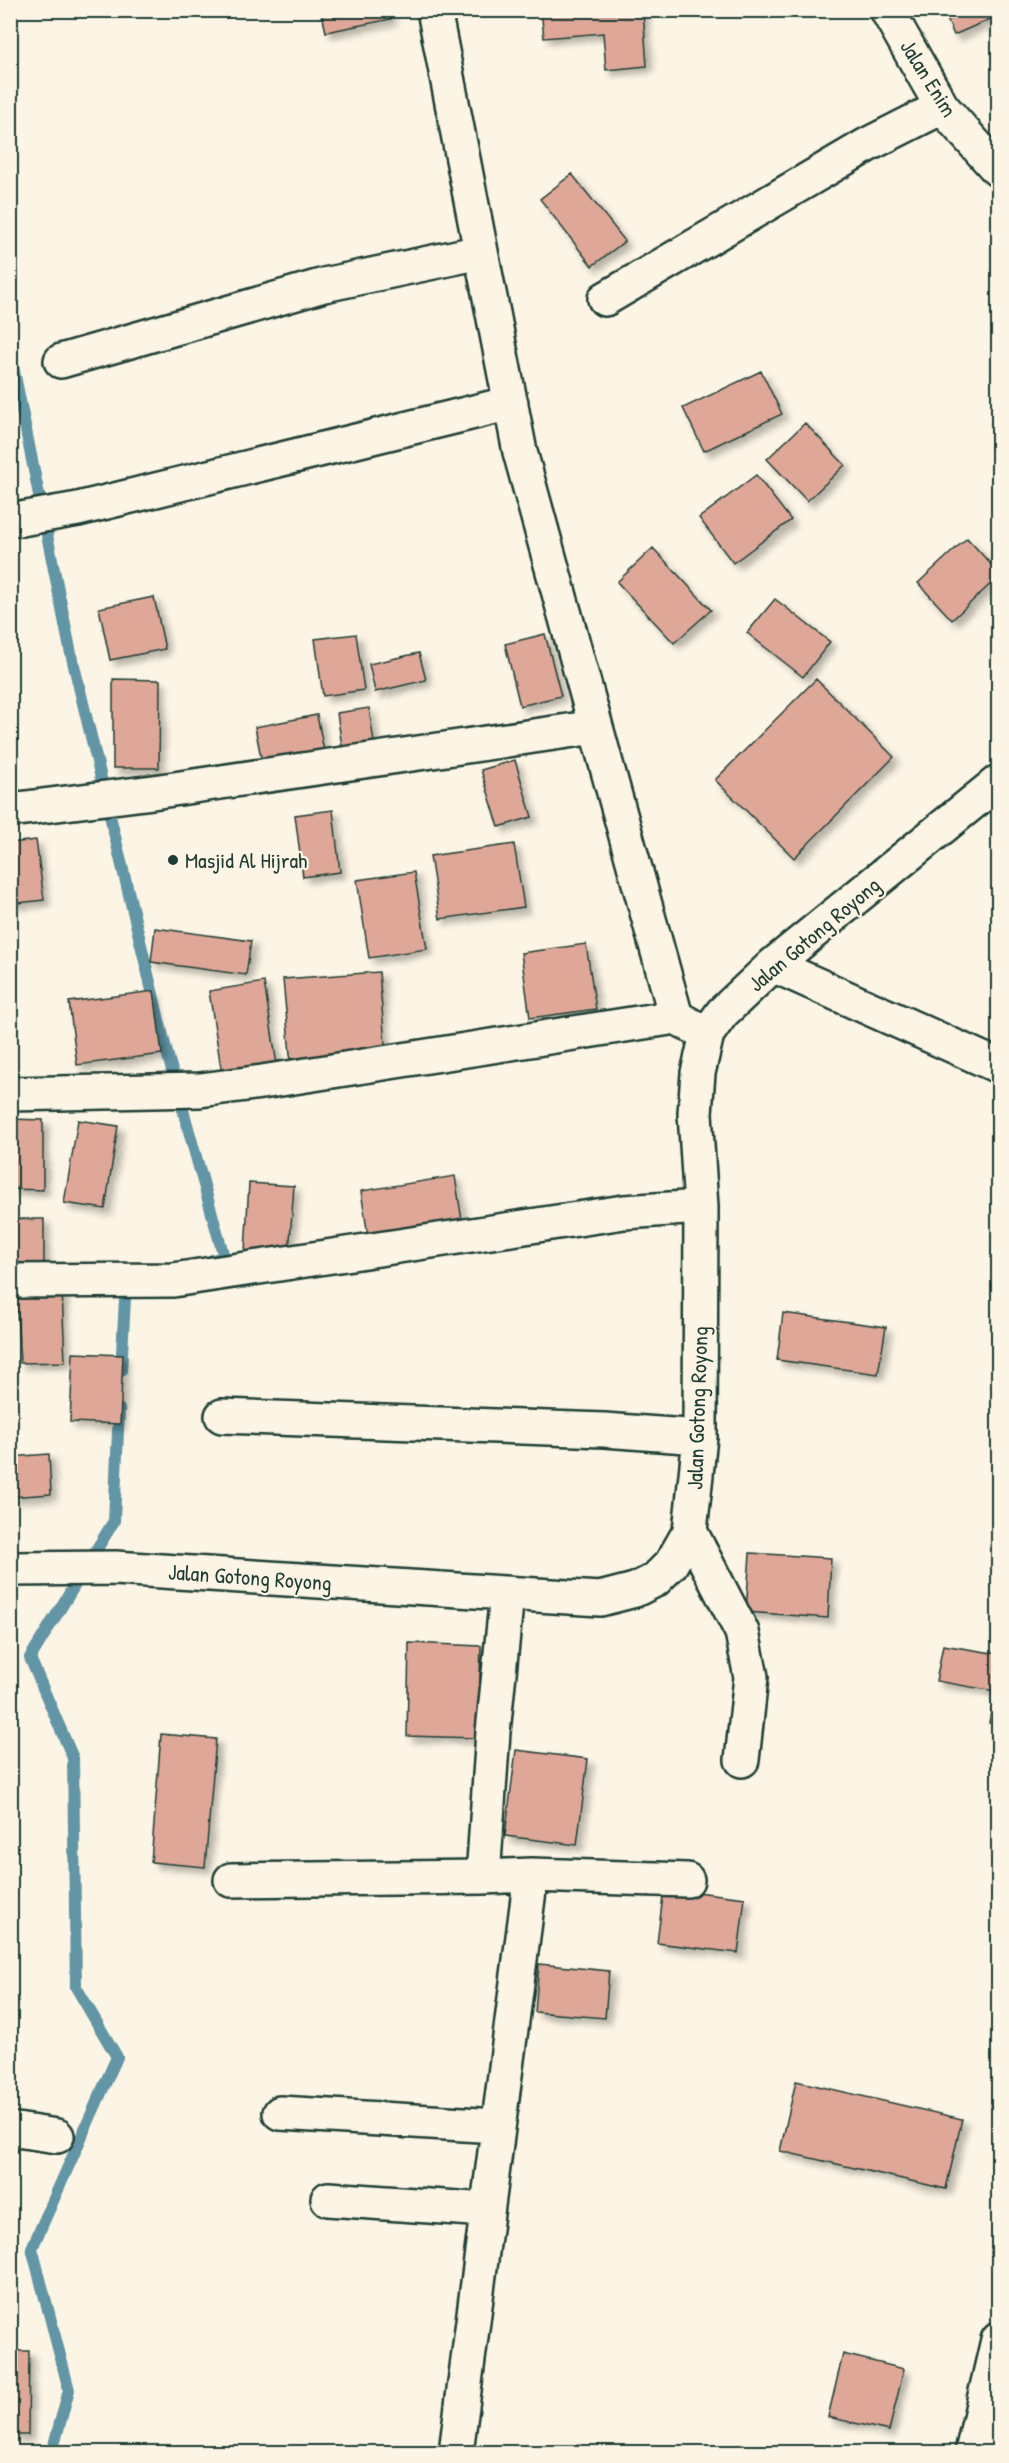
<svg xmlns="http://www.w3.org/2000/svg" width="1009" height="2463" font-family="'Patrick Hand',sans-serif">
<defs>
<filter id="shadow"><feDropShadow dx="5.5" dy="5.5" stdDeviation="3" flood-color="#0004"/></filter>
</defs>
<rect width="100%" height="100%" fill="#fcf5e5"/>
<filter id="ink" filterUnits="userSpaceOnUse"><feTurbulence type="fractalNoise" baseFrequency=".0167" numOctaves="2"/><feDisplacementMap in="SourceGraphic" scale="12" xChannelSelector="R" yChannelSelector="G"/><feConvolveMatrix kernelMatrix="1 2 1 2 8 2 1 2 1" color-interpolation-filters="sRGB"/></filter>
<g filter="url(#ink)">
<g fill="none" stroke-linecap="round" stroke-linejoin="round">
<path stroke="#6295a5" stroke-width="12" d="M 10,351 L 70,649 L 166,1049 L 224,1257 L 212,1260
M 121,1371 L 126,1281
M 52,2452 L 69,2390 L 32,2248 L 117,2057 L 76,1987 L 73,1758 L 30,1658 L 114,1521 L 119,1409"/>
</g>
<path fill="#dfa797" stroke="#1f3d34" stroke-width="1.5" filter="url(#shadow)" d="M 321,10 L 389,10 L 391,19 L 326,32 Z
M 541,10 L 643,10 L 647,66 L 606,70 L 603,33 L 544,38 Z
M 943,10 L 995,10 L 997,16 L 954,35 Z
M 572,174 L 625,241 L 592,266 L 540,199 Z
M 761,371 L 782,414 L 704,451 L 683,408 Z
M 805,423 L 845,465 L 807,501 L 767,459 Z
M 756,475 L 791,520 L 733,563 L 699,518 Z
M 967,538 L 998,572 L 998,577 L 952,620 L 918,583 Z
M 653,548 L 711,610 L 674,643 L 617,582 Z
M 154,597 L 165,649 L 110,660 L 99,608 Z
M 775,599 L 830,642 L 803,677 L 747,633 Z
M 356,634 L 364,690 L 323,696 L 315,639 Z
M 545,634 L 561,696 L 520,706 L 505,644 Z
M 419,653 L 426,680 L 375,692 L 369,664 Z
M 113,679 L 160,680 L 159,768 L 113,768 Z
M 816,679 L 894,757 L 794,858 L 715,780 Z
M 369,708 L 376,756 L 344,760 L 337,713 Z
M 317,715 L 326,761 L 264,772 L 255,727 Z
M 515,760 L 532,817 L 499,827 L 481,770 Z
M 333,810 L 340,872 L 303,877 L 295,815 Z
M 36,840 L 44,900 L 10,904 L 10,843 Z
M 514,844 L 524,907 L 440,919 L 430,856 Z
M 414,872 L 427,949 L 369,958 L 357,880 Z
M 155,928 L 251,941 L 246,975 L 151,962 Z
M 586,944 L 596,1009 L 530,1018 L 521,953 Z
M 379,972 L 386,1056 L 291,1065 L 283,979 Z
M 264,982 L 277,1065 L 222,1074 L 209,991 Z
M 154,991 L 162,1054 L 77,1065 L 69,1002 Z
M 10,1119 L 43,1120 L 43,1190 L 10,1189 Z
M 78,1120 L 118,1126 L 105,1209 L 64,1203 Z
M 455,1176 L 463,1227 L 369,1242 L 361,1191 Z
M 249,1183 L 294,1186 L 289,1254 L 245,1251 Z
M 10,1219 L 44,1219 L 44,1271 L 10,1271 Z
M 62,1290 L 65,1362 L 20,1363 L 16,1292 Z
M 783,1313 L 886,1327 L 878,1374 L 777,1360 Z
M 73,1353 L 123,1355 L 120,1424 L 70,1422 Z
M 49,1454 L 51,1494 L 10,1497 L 10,1457 Z
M 750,1553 L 831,1558 L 828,1618 L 746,1612 Z
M 409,1643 L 481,1646 L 478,1738 L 407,1736 Z
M 943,1645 L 998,1654 L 998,1725 L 989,1723 L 995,1691 L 936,1681 Z
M 161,1734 L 216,1739 L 205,1867 L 151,1862 Z
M 516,1750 L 588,1759 L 577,1845 L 505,1836 Z
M 664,1888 L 745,1898 L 738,1953 L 657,1943 Z
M 539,1964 L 609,1971 L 605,2018 L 535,2012 Z
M 796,2081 L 962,2119 L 946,2189 L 780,2151 Z
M 10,2351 L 29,2351 L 28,2435 L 10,2435 Z
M 843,2354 L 904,2369 L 889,2431 L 828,2417 Z"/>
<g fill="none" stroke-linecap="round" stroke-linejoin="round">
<g stroke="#1f3d34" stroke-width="38">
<path id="minor" d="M 434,10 L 520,452 L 676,1017
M 887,10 L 942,107 L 998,170
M 605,299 L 867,145 L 942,107
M 61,361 L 324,285 L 481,252
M 10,518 L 21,519 L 78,509 L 511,403
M 10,810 L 153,792 L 595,727
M 773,965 L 998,1066
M 10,1094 L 200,1090 L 262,1082 L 676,1017 L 694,1027
M 10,1281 L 173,1280 L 624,1212 L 701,1207
M 222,1416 L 604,1430 L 700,1437
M 690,1531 L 742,1632 L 751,1677 L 742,1760
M 10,1569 L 115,1568 L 600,1599 L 635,1590 L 655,1580 L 671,1564 L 690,1531 L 700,1437 L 701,1207 L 695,1113 L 698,1073 L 707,1034 L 722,1013 L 773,965 L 998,782
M 531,1875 L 687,1880
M 231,1880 L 483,1877
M 280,2113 L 497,2126
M 10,2129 L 57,2136
M 328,2199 L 487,2210
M 456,2452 L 531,1875 L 483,1877 L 493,1732 L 507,1594
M 972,2452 L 998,2340"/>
</g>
<use href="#minor" stroke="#fcf5e5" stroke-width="33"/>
</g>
</g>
<circle fill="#1f3d34" stroke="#fcf5e5" stroke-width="2" cx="173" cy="860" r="6"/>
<g text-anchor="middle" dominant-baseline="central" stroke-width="4.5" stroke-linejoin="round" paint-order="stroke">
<g font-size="22" fill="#1f3d34" stroke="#fcf5e5">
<text transform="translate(929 78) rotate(58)">Jalan Enim</text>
<text transform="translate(814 934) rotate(-40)">Jalan Gotong Royong</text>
<text transform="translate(697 1408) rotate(-88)">Jalan Gotong Royong</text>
<text transform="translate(250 1577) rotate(4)">Jalan Gotong Royong</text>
</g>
<g font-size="22" fill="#1f3d34" stroke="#fcf5e5" text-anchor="start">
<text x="185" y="860">Masjid Al Hijrah</text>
</g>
</g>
<rect width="1009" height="2463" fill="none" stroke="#fcf5e5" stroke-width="36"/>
<rect x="18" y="18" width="973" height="2427" fill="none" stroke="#1f3d34" stroke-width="2" filter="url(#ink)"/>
</svg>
